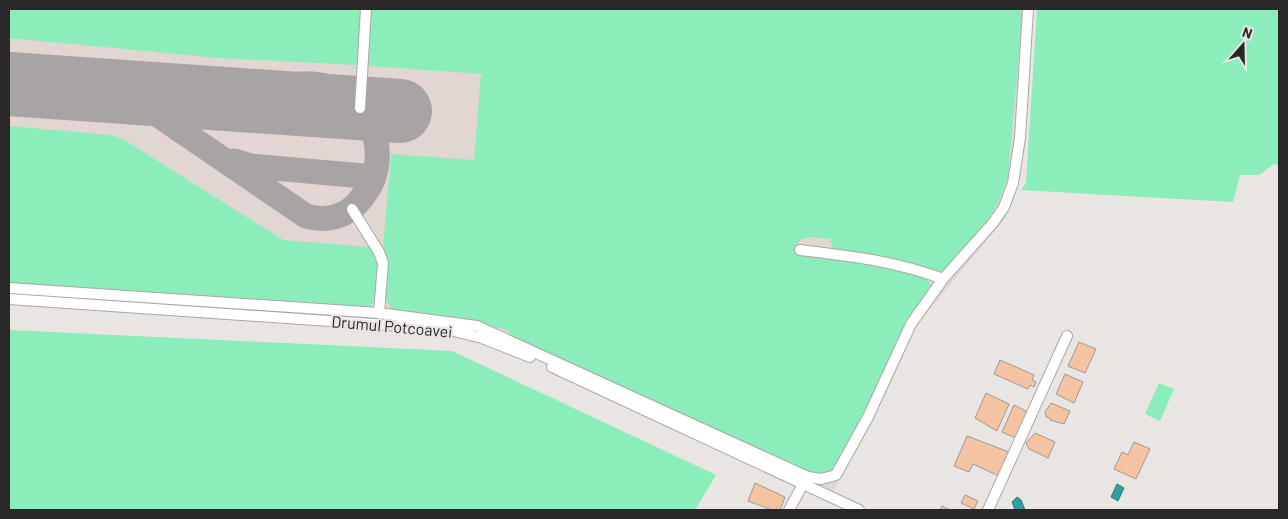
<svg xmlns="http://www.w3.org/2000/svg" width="1288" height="519" font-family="Barlow,sans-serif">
<rect width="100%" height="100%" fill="#e9e5e3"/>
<path fill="#e2d6d2" d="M 9,9 L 1031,9 L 1021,164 L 1015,196 L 1005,218 L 917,325 L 833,493 L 827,488 L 825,489 L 480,333 L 9,294 Z"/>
<path fill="#8bedb9" d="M 9,9 L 363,9 L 360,55 L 355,65 L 219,58 L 9,38 Z
M 368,9 L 1023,9 L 1008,176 C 996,218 972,240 944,271 L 936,273 L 832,251 L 831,239 C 818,238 799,233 795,248 L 797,252 L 841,256 L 926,277 L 931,285 L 910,318 L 836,469 L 817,475 L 805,472 L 522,344 L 505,329 L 396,312 C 376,298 387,269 383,247 L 391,154 L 474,160 L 481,74 L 369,66 L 364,57 Z
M 1037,9 L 1279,9 L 1279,166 L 1274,164 L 1259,175 L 1240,175 L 1233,202 L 1021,190 L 1026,183 Z
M 9,126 L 111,135 L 123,139 L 283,240 L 370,247 L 378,259 L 375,299 L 371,306 L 359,309 L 318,307 L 310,302 L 275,301 L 267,304 L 9,286 Z
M 9,330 L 452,351 L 716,475 L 695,510 L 9,510 Z
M 1159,383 L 1174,389 L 1160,421 L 1145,414 Z"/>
<path fill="#329da3" stroke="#2f7a7e" d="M 1117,484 L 1124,488 L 1118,501 L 1111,497 Z
M 1017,497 L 1021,500 L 1025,510 L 1015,510 L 1012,502 Z"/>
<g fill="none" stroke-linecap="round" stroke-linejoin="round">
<path stroke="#a8a4a3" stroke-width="25" d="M 101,90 L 152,111 L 306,216 C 327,222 347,217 361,199 C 366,192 372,185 374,176 C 389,129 351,80 302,84 C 286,85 273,93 260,101
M 234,161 L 251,166 L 374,177"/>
<path stroke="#a8a4a3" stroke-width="64" d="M 9,84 L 400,111"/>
</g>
<path fill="#f4c4a2" stroke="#9c9997" d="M 1079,342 L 1096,349 L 1085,373 L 1068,366 Z
M 1000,360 L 1034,375 L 1032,380 L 1036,382 L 1034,387 L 1030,385 L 1028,389 L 994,374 Z
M 1065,374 L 1083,382 L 1074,403 L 1056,394 Z
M 986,393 L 1009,404 L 997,431 L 975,418 Z
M 1051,403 L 1070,411 L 1064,424 L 1050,420 L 1050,418 L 1046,417 L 1045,412 Z
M 1014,405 L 1030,413 L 1018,439 L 1002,432 Z
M 1035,433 L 1055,442 L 1048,458 L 1029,449 L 1026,443 Z
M 967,436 L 1009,452 L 999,476 L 973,464 L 969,472 L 954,466 Z
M 1134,442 L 1150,449 L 1136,479 L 1114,469 L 1122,452 L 1128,455 Z
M 755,483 L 785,497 L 780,510 L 772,510 L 748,501 Z
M 965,495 L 978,501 L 974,509 L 961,503 Z
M 942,506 L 950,510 L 940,510 Z"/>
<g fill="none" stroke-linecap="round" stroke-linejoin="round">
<g stroke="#aaa6a5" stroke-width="12">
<path id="minor" d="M 360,108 L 366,9
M 352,209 L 379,252 L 383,263 L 379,313
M 800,250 C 849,256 897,261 943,279 L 993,223 L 1004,207 L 1013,183 L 1020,138 L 1028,9
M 9,288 L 379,313 L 477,326 L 808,477 L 821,479 L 836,475 L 868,417 L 911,324 L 943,279
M 9,299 L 445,329 L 482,338 L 530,357
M 552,367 L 859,510
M 789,510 L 803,484
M 988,510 L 1067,336"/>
</g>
<use href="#minor" stroke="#fff" stroke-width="10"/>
</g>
<g text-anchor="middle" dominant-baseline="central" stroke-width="4.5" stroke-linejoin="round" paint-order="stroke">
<g font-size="16" fill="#292727" stroke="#e9e5e3">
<text transform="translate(392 326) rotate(5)">Drumul Potcoavei</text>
</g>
</g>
<rect width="1288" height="519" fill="none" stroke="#292727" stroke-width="20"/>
<g transform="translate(1243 45) rotate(20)" stroke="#e9e5e3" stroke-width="4" paint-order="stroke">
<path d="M0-4L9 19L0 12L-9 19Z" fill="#292727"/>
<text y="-8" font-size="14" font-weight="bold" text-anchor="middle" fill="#292727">N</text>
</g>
</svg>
